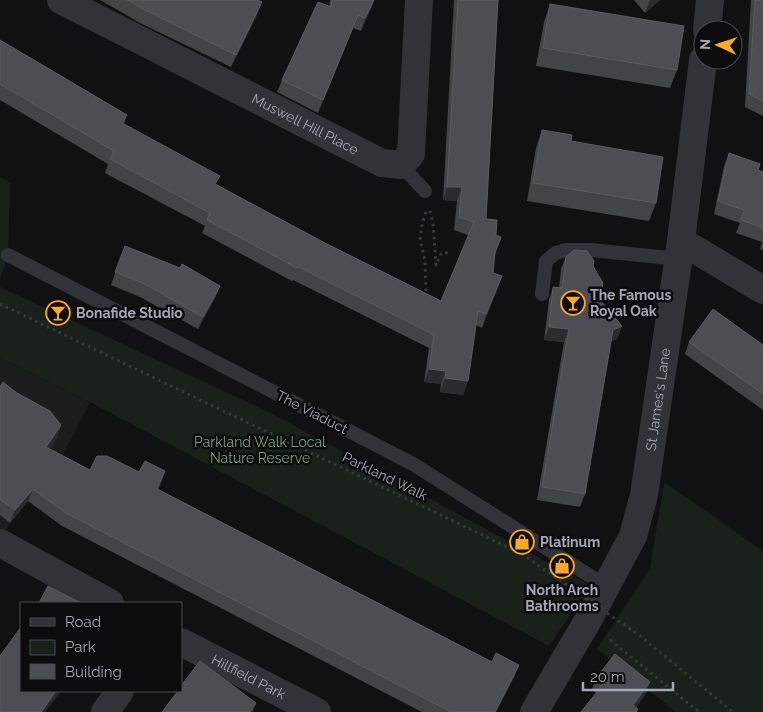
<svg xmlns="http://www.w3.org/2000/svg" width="763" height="712" font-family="Raleway,sans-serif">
<rect width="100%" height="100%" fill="#111113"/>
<path fill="#1d1d20" d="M 0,358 L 90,402 L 57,467 L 10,523 L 0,543 Z"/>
<path fill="#19211a" d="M 0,177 L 10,183 L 8,255 L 0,279 Z
M 0,287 L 269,412 L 590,585 L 549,646 L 90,402 L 0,358 Z
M 664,482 L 763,551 L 763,712 L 676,712 L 597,649 L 650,568 Z"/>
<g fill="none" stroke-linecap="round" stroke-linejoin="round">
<path stroke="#383a3f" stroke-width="3" stroke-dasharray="2.5 4" stroke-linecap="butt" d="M 430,211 L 433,224 L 436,265 L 441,254 L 444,252 L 450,254
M 426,212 L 422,224 L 420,240 L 425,260 L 426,297
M 610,640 L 699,712"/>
<path stroke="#323338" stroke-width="14" d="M 401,165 L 425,191
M 8,255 L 413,464 L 606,586
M 542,294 L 546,261 L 556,253 L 566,250 L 591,250 L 679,259"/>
<g stroke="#323338" stroke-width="28">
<path id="s1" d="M 61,0 L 382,163 L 401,165 L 411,154 L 419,0"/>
<path d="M 707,30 L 710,0"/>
<path d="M 681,241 L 763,290"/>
<path d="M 0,543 L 110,603"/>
<path id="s2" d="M 181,642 L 317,712"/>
<path d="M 105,712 L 120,691"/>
<path id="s3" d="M 534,712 L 587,622 L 633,536 L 644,495 L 681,241 L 703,60"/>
</g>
<path stroke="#383a3f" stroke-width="3" stroke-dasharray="2.5 4" stroke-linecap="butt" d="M 0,304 L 522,554 L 640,636 L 733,712"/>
</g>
<path fill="#424448" d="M 100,0 L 258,0 L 257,15 L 231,67 L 142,24 Z
M 330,0 L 374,0 L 361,31 L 353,28 L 318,113 L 277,92 L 282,80 L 329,6 Z
M 454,0 L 498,0 L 486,219 L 494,255 L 493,273 L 502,276 L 482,328 L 476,325 L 468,381 L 463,395 L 440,392 L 441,384 L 424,382 L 429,348 L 293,280 L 292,281 L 202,233 L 205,226 L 105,173 L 108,164 L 0,100 L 0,40 L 127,115 L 124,124 L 217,185 L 325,243 L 441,301 L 468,235 L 454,230 L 457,201 L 443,200 Z
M 634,0 L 660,0 L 645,13 Z
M 751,0 L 763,0 L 763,116 L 745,107 Z
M 550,4 L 677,70 L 670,88 L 536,66 L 544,22 Z
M 542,130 L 571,141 L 656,203 L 649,221 L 527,201 L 536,148 Z
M 729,153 L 758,170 L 763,172 L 763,250 L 760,249 L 762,242 L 736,233 L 740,223 L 714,214 L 724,166 Z
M 125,246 L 220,286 L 215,298 L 198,329 L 140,297 L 111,285 Z
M 566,257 L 593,266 L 600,300 L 622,326 L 617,339 L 611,341 L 585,494 L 580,507 L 537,500 L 564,342 L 544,340 L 549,300 L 553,287 L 559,288 L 561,269 Z
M 689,342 L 763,345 L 763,410 L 685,354 Z
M 0,387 L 17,393 L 61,425 L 57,438 L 49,449 L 90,470 L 139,472 L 165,471 L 158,489 L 492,662 L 519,665 L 514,677 L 496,712 L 422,712 L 62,526 L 28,501 L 10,523 L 0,515 Z
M 597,677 L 646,694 L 636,707 L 596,693 L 592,689 Z"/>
<path fill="#2a2b2e" d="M 374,0 L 373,5 L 361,31 L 365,18 Z
M 650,0 L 660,0 L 645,13 Z
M 262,2 L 257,15 L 231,67 L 236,55 Z
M 358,15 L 353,28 L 318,113 L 323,100 Z
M 447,187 L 462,187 L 457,201 L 443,200 Z
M 502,276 L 497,290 L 482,328 L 486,314 Z
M 220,286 L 215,298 L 198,329 L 203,317 Z
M 622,326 L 617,339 L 609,342 L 613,330 Z
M 549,327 L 569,329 L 564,342 L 544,340 Z
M 429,369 L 446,371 L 441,384 L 424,382 Z
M 445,378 L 468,381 L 463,395 L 440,392 Z
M 61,425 L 57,438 L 41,460 L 46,447 Z
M 165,471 L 161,484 L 152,501 L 157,489 Z
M 33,489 L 28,501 L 10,523 L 15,510 Z
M 519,665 L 514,677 L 496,712 L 495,712 Z
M 650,682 L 646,694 L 632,712 L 633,705 Z
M 56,691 L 61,691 L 45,712 L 41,712 Z
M 256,703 L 253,712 L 250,712 Z"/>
<path fill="#4d4e54" stroke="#5a5c63" d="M 127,0 L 258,0 L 262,2 L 236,55 L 147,11 Z
M 332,0 L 374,0 L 365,18 L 358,15 L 323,100 L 282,80 L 318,2 L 331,7 Z
M 458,0 L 498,0 L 486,219 L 497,220 L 496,235 L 501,237 L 495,253 L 493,273 L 502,276 L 486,314 L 478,311 L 468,381 L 445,378 L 446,371 L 429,369 L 434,335 L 297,266 L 297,268 L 207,220 L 210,213 L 110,159 L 114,151 L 0,84 L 0,40 L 127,115 L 122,123 L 220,176 L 215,184 L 325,243 L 441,301 L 474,222 L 459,217 L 462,187 L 447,187 Z
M 755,0 L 763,0 L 763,101 L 749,94 Z
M 550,4 L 684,26 L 677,70 L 543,48 Z
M 542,130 L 572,135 L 571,141 L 663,157 L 656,203 L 533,183 Z
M 729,153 L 760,164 L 758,170 L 763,172 L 763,228 L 741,220 L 744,210 L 718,201 Z
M 125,246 L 180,268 L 182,264 L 220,286 L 203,317 L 145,284 L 115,272 Z
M 574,250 L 587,251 L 594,261 L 593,266 L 603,283 L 600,300 L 622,326 L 613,330 L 585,494 L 542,487 L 569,329 L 549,327 L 553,287 L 562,288 L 566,257 Z
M 713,309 L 763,345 L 763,394 L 689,342 Z
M 3,382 L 17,393 L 50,411 L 61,425 L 46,447 L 90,470 L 97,456 L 107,456 L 139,472 L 145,461 L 165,471 L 157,489 L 492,662 L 496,653 L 519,665 L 495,712 L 451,712 L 66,513 L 33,489 L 15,510 L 0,499 L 0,387 Z
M 48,586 L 81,603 L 39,603 Z
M 21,627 L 21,691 L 56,691 L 41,712 L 0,712 L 0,656 Z
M 615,654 L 650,682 L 633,705 L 638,709 L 636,712 L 581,712 L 604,683 L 597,677 Z
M 200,661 L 256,703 L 250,712 L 162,712 L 178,691 L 181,691 L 181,686 Z"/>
<defs>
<g id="bar-ring" transform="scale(1.25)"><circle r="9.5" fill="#0c0c0e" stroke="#fcaa20" stroke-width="1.5"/><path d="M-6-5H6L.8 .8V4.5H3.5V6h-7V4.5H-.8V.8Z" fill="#fcaa20"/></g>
<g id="shop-ring" transform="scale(1.25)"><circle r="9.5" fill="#0c0c0e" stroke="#fcaa20" stroke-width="1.5"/><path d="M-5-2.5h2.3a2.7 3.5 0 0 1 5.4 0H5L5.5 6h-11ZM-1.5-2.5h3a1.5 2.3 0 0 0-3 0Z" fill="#fcaa20"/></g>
</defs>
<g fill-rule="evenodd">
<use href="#bar-ring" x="573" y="303"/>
<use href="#bar-ring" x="58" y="313"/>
<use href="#shop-ring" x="522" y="542"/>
<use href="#shop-ring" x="562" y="566"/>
</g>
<g text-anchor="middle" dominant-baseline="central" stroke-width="5" stroke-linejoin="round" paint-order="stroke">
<g font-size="14" fill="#a2a8b4" stroke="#0c0c0e">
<text stroke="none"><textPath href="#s1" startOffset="274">Muswell Hill Place</textPath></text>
<text stroke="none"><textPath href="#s3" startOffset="341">St James's Lane</textPath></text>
<text transform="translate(312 412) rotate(27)">The Viaduct</text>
<text transform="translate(385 476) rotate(26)">Parkland Walk</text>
<text stroke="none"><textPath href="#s2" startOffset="76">Hillfield Park</textPath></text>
</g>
<g font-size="14" font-weight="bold" fill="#a2a8b4" stroke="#0c0c0e" text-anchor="start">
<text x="590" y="295">The Famous<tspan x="590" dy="16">Royal Oak</tspan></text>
<text x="76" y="313">Bonafide Studio</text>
<text x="540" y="542">Platinum</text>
<text x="562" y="590" text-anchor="middle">North Arch<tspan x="562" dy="16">Bathrooms</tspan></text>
</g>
<g font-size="14" fill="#77a178" stroke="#0c0c0e">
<text x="260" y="442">Parkland Walk Local<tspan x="260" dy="16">Nature Reserve</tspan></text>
</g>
</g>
<rect x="20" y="602" width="162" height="90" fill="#0c0c0e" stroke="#484a50"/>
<rect x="30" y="618" width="25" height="8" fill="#323338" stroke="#484a50"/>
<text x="65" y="627" font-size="15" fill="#a2a8b4">Road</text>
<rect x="30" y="640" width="25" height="15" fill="#19211a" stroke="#484a50"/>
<text x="65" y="652" font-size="15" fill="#a2a8b4">Park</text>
<rect x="30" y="664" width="25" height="15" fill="#4d4e54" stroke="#484a50"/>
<text x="65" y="677" font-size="15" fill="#a2a8b4">Building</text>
<g transform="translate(718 45) rotate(273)"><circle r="24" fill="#0c0c0e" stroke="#484a50"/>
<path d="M0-4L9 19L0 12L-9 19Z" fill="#fcaa20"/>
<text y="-8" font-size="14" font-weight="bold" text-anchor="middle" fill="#a2a8b4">N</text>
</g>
<path d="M583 682v8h90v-8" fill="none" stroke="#a2a8b4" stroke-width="2.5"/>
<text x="590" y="682" font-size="15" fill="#a2a8b4" stroke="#0c0c0e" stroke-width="4" paint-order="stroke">20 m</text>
</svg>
